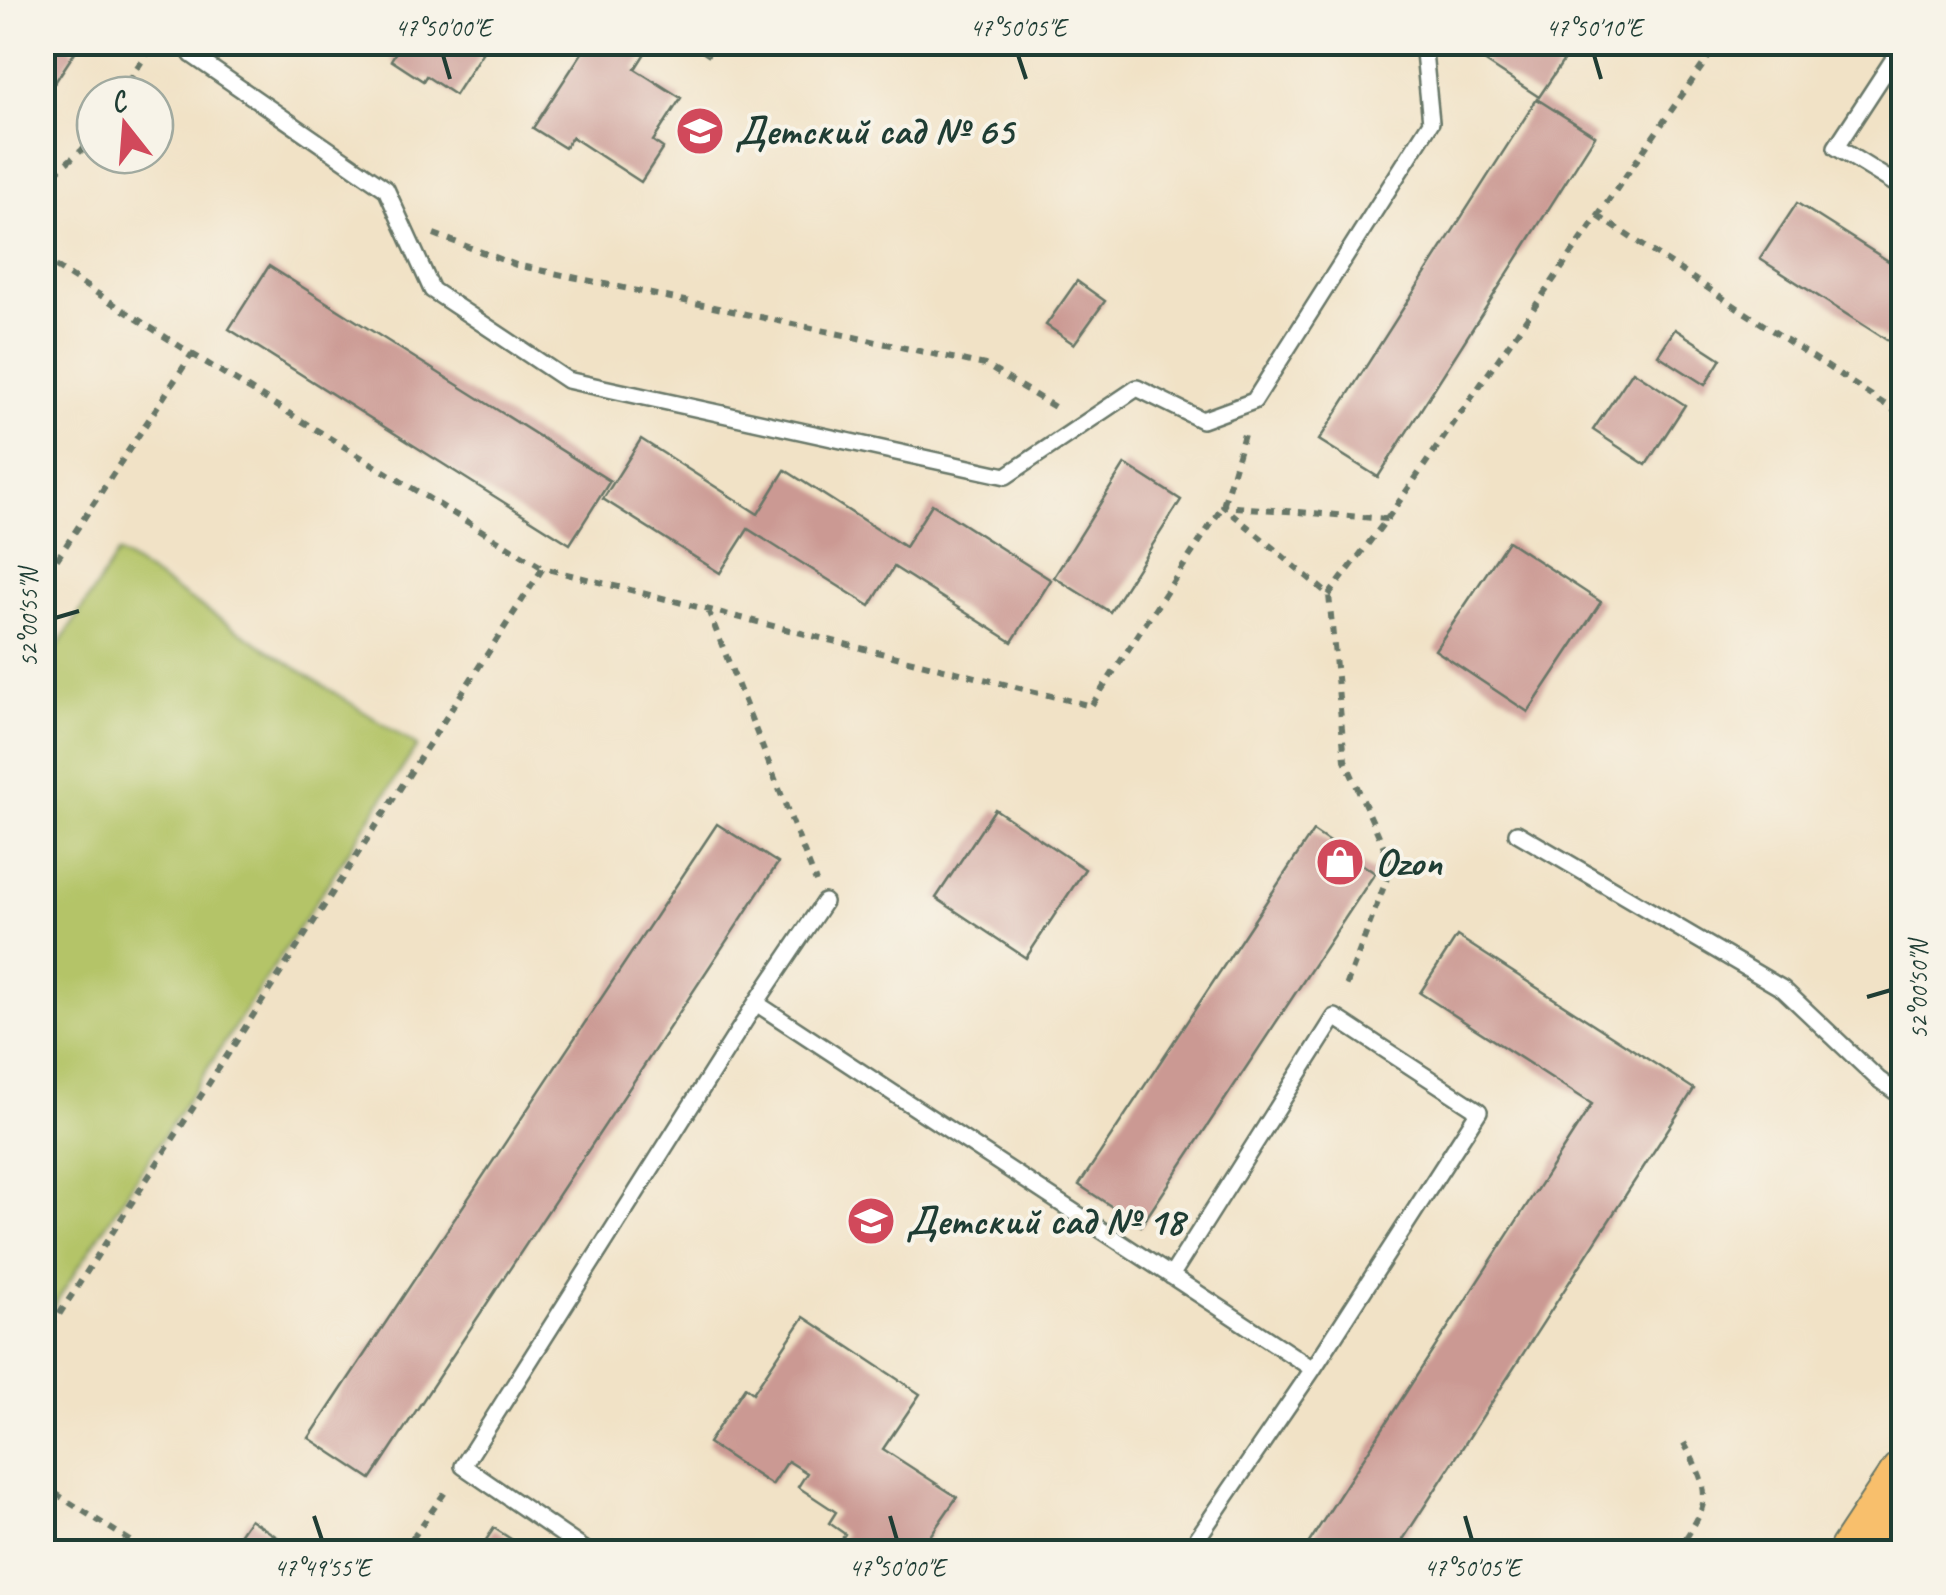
<svg xmlns="http://www.w3.org/2000/svg" width="1946" height="1595" font-family="Caveat,sans-serif">
<rect width="100%" height="100%" fill="#f7f3e8"/>
<filter id="ink" filterUnits="userSpaceOnUse"><feTurbulence type="fractalNoise" baseFrequency=".01" numOctaves="2"/><feDisplacementMap in="SourceGraphic" scale="20" xChannelSelector="R" yChannelSelector="G"/><feConvolveMatrix kernelMatrix="1 2 1 2 8 2 1 2 1" color-interpolation-filters="sRGB"/></filter>
<filter id="wash" filterUnits="userSpaceOnUse"><feTurbulence type="fractalNoise" baseFrequency=".0048" numOctaves="4" result="noise"/><feDisplacementMap in="SourceGraphic" scale="40" xChannelSelector="R" yChannelSelector="G"/><feGaussianBlur stdDeviation="2.25" result="paint"/><feColorMatrix in="noise" values="0 0 0 0 0 0 0 0 0 0 0 0 0 0 0 0 0 1.4 0 .05"/><feComposite in="paint" operator="in"/></filter>
<g filter="url(#wash)">
<rect width="100%" height="100%" fill="#f1e2c6"/>
<path fill="#b4c467" stroke="#6a804e" stroke-width="2.5" d="M 118,553 L 417,746 L 43,1322 L 43,670 Z"/>
<g id="blocks">
<path fill="#cb9993" d="M 42,42 L 61,42 L 75,52 L 42,102 Z
M 402,42 L 489,42 L 455,95 L 426,76 L 423,81 L 391,60 Z
M 589,42 L 652,42 L 635,69 L 681,98 L 653,141 L 663,148 L 641,182 L 572,137 L 565,148 L 533,128 Z
M 687,42 L 717,42 L 708,56 Z
M 1496,42 L 1576,42 L 1539,97 L 1484,61 Z
M 1537,99 L 1595,136 L 1378,477 L 1319,440 Z
M 1797,203 L 1904,271 L 1904,351 L 1760,259 Z
M 269,266 L 610,481 L 570,544 L 229,329 Z
M 1077,281 L 1105,301 L 1074,344 L 1046,325 Z
M 1675,329 L 1721,359 L 1705,385 L 1658,355 Z
M 1633,371 L 1685,405 L 1646,465 L 1593,430 Z
M 641,439 L 758,514 L 785,470 L 905,547 L 932,504 L 1051,580 L 1012,642 L 894,567 L 870,606 L 748,529 L 720,573 L 603,499 Z
M 1125,464 L 1181,500 L 1110,612 L 1054,577 Z
M 1508,541 L 1601,602 L 1528,712 L 1435,650 Z
M 995,809 L 1085,869 L 1026,958 L 936,898 Z
M 717,824 L 778,863 L 371,1479 L 309,1438 Z
M 1313,831 L 1375,873 L 1141,1226 L 1079,1185 Z
M 1457,936 L 1694,1089 L 1395,1552 L 1303,1552 L 1592,1104 L 1420,993 Z
M 804,1317 L 920,1394 L 883,1449 L 957,1497 L 919,1552 L 833,1552 L 845,1534 L 829,1523 L 836,1512 L 798,1487 L 807,1473 L 788,1461 L 772,1485 L 708,1443 L 745,1387 L 753,1393 Z
M 250,1519 L 292,1547 L 289,1552 L 237,1552 L 230,1548 Z
M 494,1528 L 531,1552 L 478,1552 Z"/>
</g>
</g>
<g filter="url(#ink)">
<use href="#blocks" fill-opacity="0" stroke="#687767" stroke-width="2.5"/>
<g fill="none" stroke-linecap="round" stroke-linejoin="round">
<g stroke="#687767" stroke-width="20">
<path id="service" d="M 183,42 L 192,55 L 386,189 L 432,290 L 567,380 L 1006,476 L 1137,388 L 1202,420 L 1254,401 L 1431,122 L 1423,42
M 347,42 L 348,42
M 1904,43 L 1836,147 L 1904,189
M 1517,833 L 1783,989 L 1878,1079 L 1904,1098
M 756,1003 L 824,902
M 1171,1276 L 1335,1017 L 1479,1111 L 1313,1369
M 588,1552 L 463,1466 L 756,1003 L 1313,1369 L 1188,1552"/>
</g>
<g stroke="#687767" stroke-width="52">
<path id="primary" d="M 1853,1552 L 1904,1475"/>
</g>
<path stroke="#687767" stroke-width="6" stroke-dasharray="8 8" stroke-linecap="butt" d="M 119,95 L 155,42
M 42,183 L 82,150 L 95,131
M 1598,216 L 1904,417
M 434,234 L 516,265 L 985,365 L 1058,409
M 42,258 L 192,354 L 42,582
M 192,354 L 543,568
M 1387,519 L 1719,42
M 1329,595 L 1387,519 L 1223,506 L 1329,595 L 1345,760 L 1392,865 L 1344,992
M 708,610 L 816,882
M 42,1341 L 543,568 L 1091,706 L 1223,506 L 1245,431
M 42,1485 L 148,1552
M 403,1552 L 448,1488
M 1677,1552 C 1710,1501 1713,1497 1684,1443"/>
<use href="#service" stroke="#fff" stroke-width="15"/>
<use href="#primary" stroke="#f8bf6c" stroke-width="48"/>
</g>
</g>
<path fill="none" stroke="#1f3d34" stroke-width="4" d="M 443,55 L 450,79M 1018,55 L 1026,79M 1594,55 L 1601,79M 55,618 L 79,611M 1867,997 L 1891,990M 314,1516 L 322,1540M 890,1516 L 897,1540M 1465,1516 L 1472,1540"/>
<defs>
<g id="school-disc" transform="scale(2.5)"><circle r="9.5" fill="#d1495b" stroke="#f7f3e8"/><path d="M0-5L7-2L0 1L-7-2ZM-4 1L0 2.5L4 1V4Q0 6-4 4Z" fill="#fff"/></g>
<g id="shop-disc" transform="scale(2.5)"><circle r="9.5" fill="#d1495b" stroke="#f7f3e8"/><path d="M-5-2.5h2.3a2.7 3.5 0 0 1 5.4 0H5L5.5 6h-11ZM-1.5-2.5h3a1.5 2.3 0 0 0-3 0Z" fill="#fff"/></g>
</defs>
<g fill-rule="evenodd">
<use href="#school-disc" x="700" y="131"/>
<use href="#shop-disc" x="1340" y="862"/>
<use href="#school-disc" x="871" y="1221"/>
</g>
<g text-anchor="middle" dominant-baseline="central" stroke-width="8" stroke-linejoin="round" paint-order="stroke">
<g font-size="40" font-weight="bold" fill="#1f3d34" stroke="#f7f3e8" text-anchor="start">
<text x="735" y="131">Детский сад № 65</text>
<text x="1375" y="862">Ozon</text>
<text x="906" y="1221">Детский сад № 18</text>
</g>
</g>
<rect width="1946" height="1595" fill="none" stroke="#f7f3e8" stroke-width="110"/>
<g transform="translate(125 125) rotate(343)"><circle r="48" fill="#f7f3e8" stroke="#a1aaa0" stroke-width="2.5"/>
<path d="M0-8L18 38L0 25L-18 38Z" fill="#d1495b"/>
<text y="-15" font-size="28" font-weight="bold" text-anchor="middle" fill="#1f3d34">С</text>
</g>
<rect x="55" y="55" width="1836" height="1485" fill="none" stroke="#1f3d34" stroke-width="4"/>
<g font-size="25" text-anchor="middle" fill="#1f3d34">
<text x="443" y="36">47°50'00"E</text>
<text x="1018" y="36">47°50'05"E</text>
<text x="1594" y="36">47°50'10"E</text>
<text transform="translate(28 618) rotate(-90)" y="9">52°00'55"N</text>
<text transform="translate(1918 990) rotate(-90)" y="9">52°00'50"N</text>
<text x="322" y="1576">47°49'55"E</text>
<text x="897" y="1576">47°50'00"E</text>
<text x="1472" y="1576">47°50'05"E</text>
</g>
</svg>
